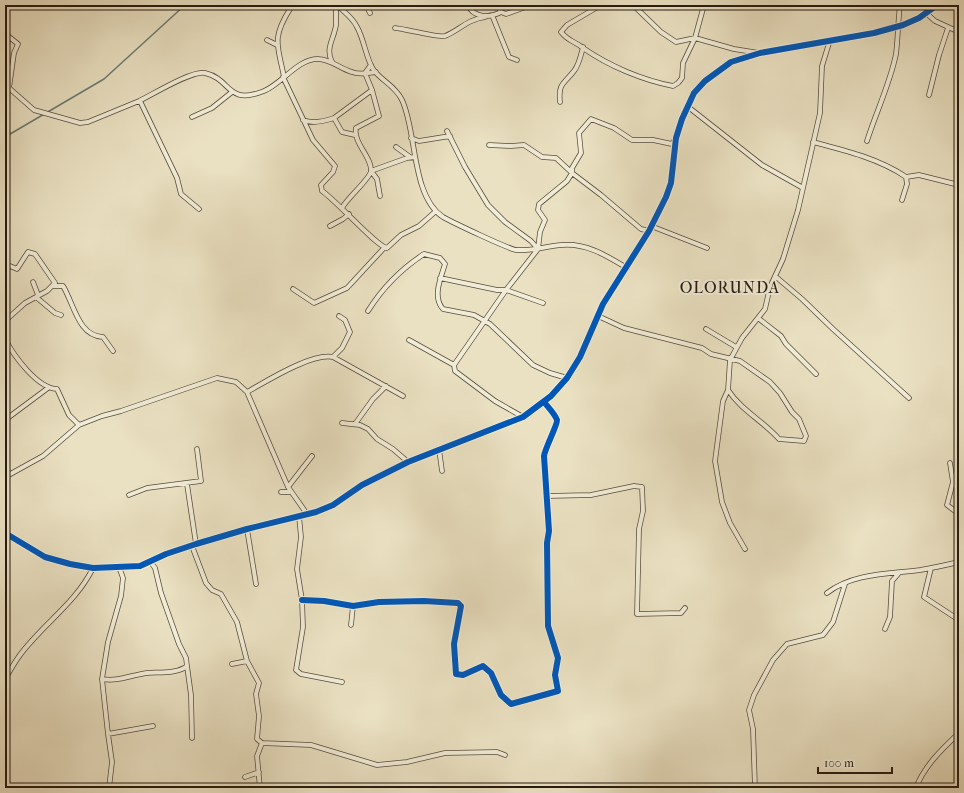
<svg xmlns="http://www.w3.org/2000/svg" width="964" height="793" font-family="'IM FELL French Canon',serif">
<rect width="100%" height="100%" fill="#eae1c2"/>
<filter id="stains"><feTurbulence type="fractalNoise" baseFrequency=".005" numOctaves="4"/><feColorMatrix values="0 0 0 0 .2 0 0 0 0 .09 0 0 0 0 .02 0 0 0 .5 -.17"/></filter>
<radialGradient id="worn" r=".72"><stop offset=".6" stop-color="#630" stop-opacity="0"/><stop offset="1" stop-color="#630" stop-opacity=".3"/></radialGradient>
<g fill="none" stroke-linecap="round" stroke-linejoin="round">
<path stroke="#6a7c75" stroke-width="1.5" d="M 5,137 L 104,79 L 185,5"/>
<g stroke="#574c3d" stroke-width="5.5">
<path id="minor" d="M 337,5 C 344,12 353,18 357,27 C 364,39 366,58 373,69 C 381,81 395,85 402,100 C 417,131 411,196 443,217 C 452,222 510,250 517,250 C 533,251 547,246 562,245 C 587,243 607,256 627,268
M 366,5 L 370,13
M 468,5 C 473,18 490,18 501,12
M 497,5 L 501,12 L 506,14 L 531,5
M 601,5 L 567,25 L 561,32 C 569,42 575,41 583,48 C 609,66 642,80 673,86 L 678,83 L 682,78 L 683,63 L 695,38 L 704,5
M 633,5 L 661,32 L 676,42 L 695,38 L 734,49 L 759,53
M 926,13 L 935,21 L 959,32
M 492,15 L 509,57 L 517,60
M 395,28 C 406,29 439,38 445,36 C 460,30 466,20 485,17
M 5,36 L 8,36 L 18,44 L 14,53 L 9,88 L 34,110 L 80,123 L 88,122 C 105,115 122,108 139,101 C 152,95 192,70 205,73 C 232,79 226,106 264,91 C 282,84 297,59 318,59 C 331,59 340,69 352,72 C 359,75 368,73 376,72
M 267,40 L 277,45
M 332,62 C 325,48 334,39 336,25 C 336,18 336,11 336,5
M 283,77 L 313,140 L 335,166 L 333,172 L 321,185 L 322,191 C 337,201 376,246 387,248 L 401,235 L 419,226 L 436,211
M 284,77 C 278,46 271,39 290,9
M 929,95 L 939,55 L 948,28
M 140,101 L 177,178 L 181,194 L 199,209
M 560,102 C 558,83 564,84 574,71 C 579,65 581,55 583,47
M 687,106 L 762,165 L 803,188
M 192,117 L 212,108 L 232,92
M 303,120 C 312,124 325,121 334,118
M 447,131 L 465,167 L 488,205 L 505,222 L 531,241 L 538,249
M 355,135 L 342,132 L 334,118 L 372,90
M 411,138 L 419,141 L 450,136
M 867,141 C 876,112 890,84 896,54 C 898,38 898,21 900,5
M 813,142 C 844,150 880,159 906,177 L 907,184 L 902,200
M 489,145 L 511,146 L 524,145 L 542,157 L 556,158 L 570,171
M 396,147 L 410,157
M 572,173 L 572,168 L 581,153 L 579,133 L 591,119 L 614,128 L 632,140 L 653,140 L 672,144 L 676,138
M 906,177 L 919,175 L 959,185
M 380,196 L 377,179 L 371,171 L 407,158 L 415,157
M 342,208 C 347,198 370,179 371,171 C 372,157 353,143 356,128 L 379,116 L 372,90 L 365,73 L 371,65
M 330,226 L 343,219 L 349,214
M 651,226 L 707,248
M 5,269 L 10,266 L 17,269 L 28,252 L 35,254 L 55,283 L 47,291 L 25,303 L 5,321
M 775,276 L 802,299 L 833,329 L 909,398
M 440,278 L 497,290 L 506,290 L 543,303
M 33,282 L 38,295
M 54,286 L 63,286 C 74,304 78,336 103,337 L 113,351
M 293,289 L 314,303 L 347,288 L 384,248
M 36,297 L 55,313 L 61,315
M 368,311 C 383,287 401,269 424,254 L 440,258 L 445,264 C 441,277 432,297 443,309 L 474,315 L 490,324 L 533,365 L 550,373 L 567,378
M 598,316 L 624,328 L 702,348 L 711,354 L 740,361 L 770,382 L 780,393 L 792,412 L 799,419 L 806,436 L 804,441 L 779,439 C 763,421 741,410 728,390
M 758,318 L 781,336 L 786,344 L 816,374
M 706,329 L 736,347
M 5,339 C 14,356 37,388 57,389 L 69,415 L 79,425
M 409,340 L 454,365
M 333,357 L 342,348 L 350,332 L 345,320 L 339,316
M 247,392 C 267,381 311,353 333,357 L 403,396
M 523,417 L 495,401 L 455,371 L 454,365 L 506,290 L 538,249 L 540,232 L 545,220 L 538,210 L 539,204 L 567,181 L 572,173 L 601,195 L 641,229 L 649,231
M 5,420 L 48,388
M 342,423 L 360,425 L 368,429 L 377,439 L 393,449 L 408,462
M 355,424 L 373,399 L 386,386
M 439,449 L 442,471
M 950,463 L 953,482 L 947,505 L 959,514
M 5,477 L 43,456 L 79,425 L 102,416 L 121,411 L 217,378 L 236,382 L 247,392 L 288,487 L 307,514
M 187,484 L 196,544
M 288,487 L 312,456
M 281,492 L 291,492
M 129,495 L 147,488 L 201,481 L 197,449
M 547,496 L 591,495 L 634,486 L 642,487 L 643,511 L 639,529 L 637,614 L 681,613 L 685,608
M 299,516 L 301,537 L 297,569 L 302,600 L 303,627 L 296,670 L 301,674 L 342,682
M 247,529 L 256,584
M 192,546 L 206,583 L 212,590 L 221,594 L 237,622 L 247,661 L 259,683 L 256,694 L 259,716 L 257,739 L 262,743 L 311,745 L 377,765 L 407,762 L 445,753 L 497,752 L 505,755
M 745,549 L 730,523 L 722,502 L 715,461 L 723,401 L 728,390 L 730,360 L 742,338 L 765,309 L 770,287 L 783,259 L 798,210 L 820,113 L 822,66 L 830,40
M 119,567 L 123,578 L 121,596 L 108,642 L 102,679 C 118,682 131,675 147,673 C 159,672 177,674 187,666 L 186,658 L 179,644 L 161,593 L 155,568 L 150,561
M 931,568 L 924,597 L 959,620
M 827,593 C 853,573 889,574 920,570 C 933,568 946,565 959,562
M 302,600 L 324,601 L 353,606 L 379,602 L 424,601 L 458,603 L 461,606 L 454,644 L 456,674 L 463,675 L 483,666 L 491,673 L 501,695 L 511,704 L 558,691 L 555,675 L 558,658 L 548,626 L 547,543 L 549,531 L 544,456 C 545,448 558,424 557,420 C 555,414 548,407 544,402
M 351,625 L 353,606
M 885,629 L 890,617 L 892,581 L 899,573
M 232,664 L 247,661
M 187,666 L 191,695 L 192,738
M 5,679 C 10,671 14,663 20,655 C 42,625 76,603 93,568
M 102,679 L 108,734 L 112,762 L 109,788
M 108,734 L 153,726
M 245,777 L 259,772
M 260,788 L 257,756 L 262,743
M 755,788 L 753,729 L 749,710 L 754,695 L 773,660 L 787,644 L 823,635 L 833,622 L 845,584
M 916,788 C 924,766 943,748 959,733"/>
</g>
<g stroke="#574c3d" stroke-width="6">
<path id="tertiary" d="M 5,533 L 45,557 L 70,564 L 93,568 L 140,566 L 166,554 L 196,544 L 247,529 L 316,512 L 333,505 L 362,485 L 408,462 L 523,417 L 551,396 L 567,378 L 580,357 L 603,304 L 649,231 L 666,197 L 671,183 L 676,138 L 682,119 L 694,93 L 705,81 L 731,62 L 760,53 L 874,33 L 903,25 L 919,18 L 937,5"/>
</g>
<use href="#minor" stroke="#f1ecd7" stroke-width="4"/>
<use href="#tertiary" stroke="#f1ecd7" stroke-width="5"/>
<g stroke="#f1ecd7" stroke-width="8">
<path id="cycleway" d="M 5,533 L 45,557 L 70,564 L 93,568 L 140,566 L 166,554 L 196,544 L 247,529 L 316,512 L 333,505 L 362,485 L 408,462 L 523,417 L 551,396 L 567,378 L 580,357 L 603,304 L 649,231 L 666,197 L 671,183 L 676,138 L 682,119 L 694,93 L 705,81 L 731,62 L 760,53 L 874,33 L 903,25 L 919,18 L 937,5
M 302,600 L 324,601 L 353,606 L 379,602 L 424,601 L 458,603 L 461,606 L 454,644 L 456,674 L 463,675 L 483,666 L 491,673 L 501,695 L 511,704 L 558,691 L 555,675 L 558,658 L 548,626 L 547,543 L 549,531 L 544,456 C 545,448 558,424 557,420 C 555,414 548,407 544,402"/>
</g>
<use href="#cycleway" stroke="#0057b8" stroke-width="6"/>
</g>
<g text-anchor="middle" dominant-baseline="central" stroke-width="4" stroke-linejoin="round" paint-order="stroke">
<g font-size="16" letter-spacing="1" fill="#261b11" stroke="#f1ecd7">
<text x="730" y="287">OLORUNDA</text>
</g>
</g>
<rect width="964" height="793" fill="none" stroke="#eae1c2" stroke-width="20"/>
<rect x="6" y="6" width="952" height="781" fill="none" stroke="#261b11" stroke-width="2"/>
<rect x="10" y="10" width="944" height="773" fill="none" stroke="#261b11"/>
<path d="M818 767v6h74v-6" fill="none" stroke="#261b11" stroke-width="2"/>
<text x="824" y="767" font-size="12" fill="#261b11" stroke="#f1ecd7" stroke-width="3" paint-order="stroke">100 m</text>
<rect width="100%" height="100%" filter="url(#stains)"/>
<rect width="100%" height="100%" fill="url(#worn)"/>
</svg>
